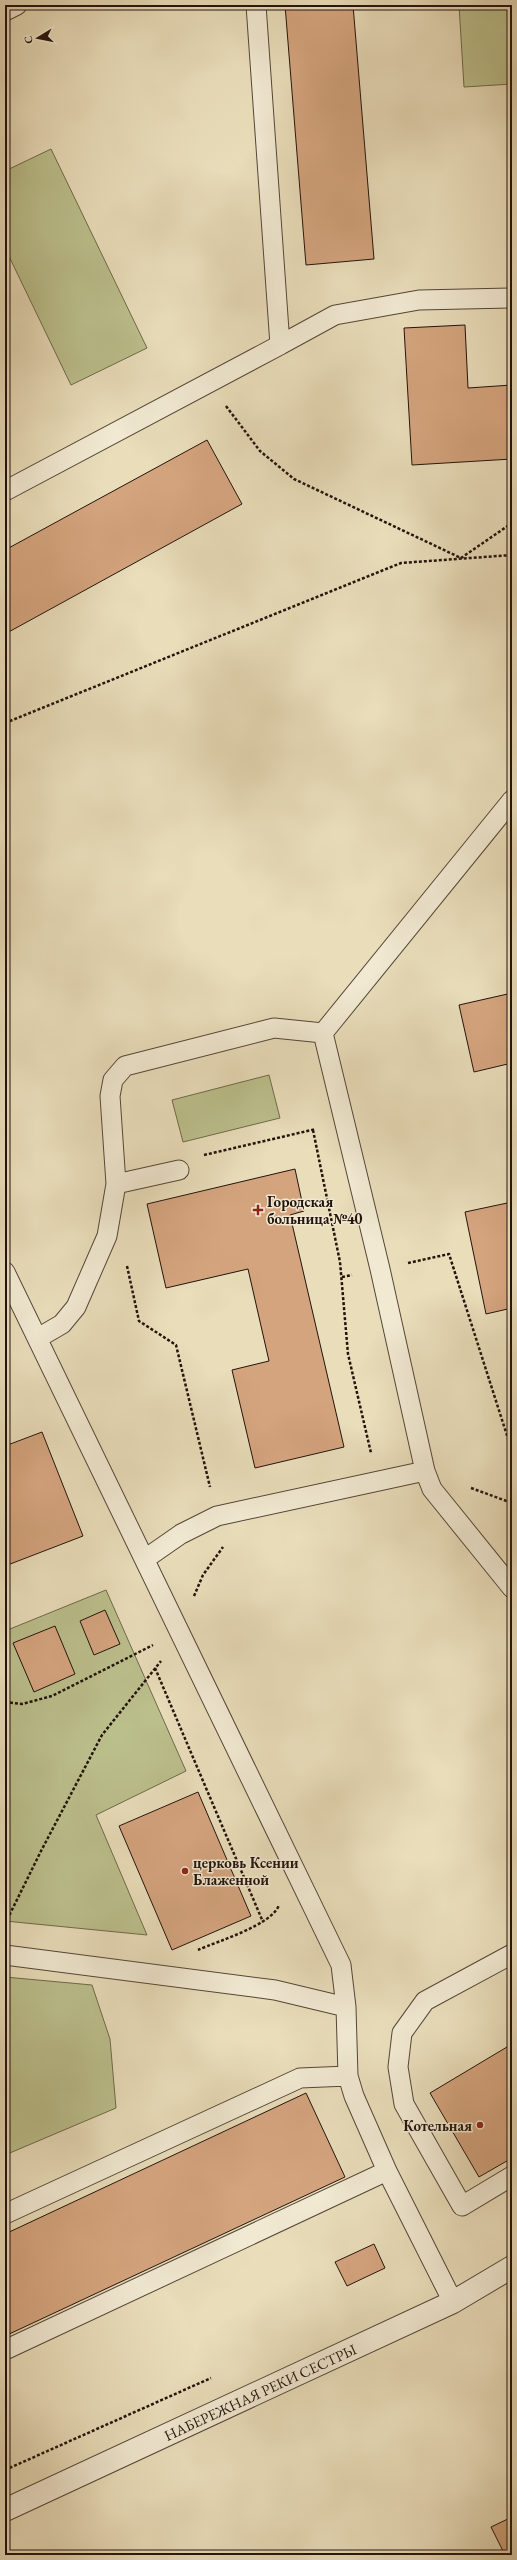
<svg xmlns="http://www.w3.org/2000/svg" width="517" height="2560" font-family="'EB Garamond',serif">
<rect width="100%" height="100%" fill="#e9ddba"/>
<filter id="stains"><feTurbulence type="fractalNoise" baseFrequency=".005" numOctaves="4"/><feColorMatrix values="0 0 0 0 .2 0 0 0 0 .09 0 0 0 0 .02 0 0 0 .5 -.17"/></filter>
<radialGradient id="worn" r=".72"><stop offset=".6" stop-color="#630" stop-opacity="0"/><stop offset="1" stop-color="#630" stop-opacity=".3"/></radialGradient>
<path fill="#bbbf8c" stroke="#6e694c" d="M 459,5 L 512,5 L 512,84 L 464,87 Z
M 51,149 L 147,348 L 71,385 L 5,248 L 5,171 Z
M 269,1075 L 280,1118 L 183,1142 L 172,1100 Z
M 106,1590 L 186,1771 L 96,1815 L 147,1935 L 5,1921 L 5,1631 Z
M 5,1977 L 92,1985 L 110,2039 L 116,2108 L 5,2155 Z"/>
<path fill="#d4a47e" stroke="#22130c" d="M 285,5 L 353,5 L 374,259 L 306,265 Z
M 465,325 L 468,388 L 512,385 L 512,459 L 412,465 L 404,328 Z
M 207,440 L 242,504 L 5,634 L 5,550 Z
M 512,993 L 512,1063 L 474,1072 L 459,1005 Z
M 295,1169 L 304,1211 L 290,1215 L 344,1447 L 255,1468 L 232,1370 L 269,1361 L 248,1269 L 166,1288 L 147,1204 Z
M 512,1202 L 512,1308 L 486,1314 L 465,1212 Z
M 42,1432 L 83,1536 L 5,1566 L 5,1446 Z
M 105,1610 L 120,1644 L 94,1655 L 80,1621 Z
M 55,1626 L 75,1674 L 34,1692 L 13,1643 Z
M 198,1792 L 251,1916 L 172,1950 L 119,1826 Z
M 512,2044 L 512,2158 L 479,2177 L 430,2093 Z
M 306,2093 L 345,2177 L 5,2336 L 5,2234 Z
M 374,2244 L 385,2268 L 347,2286 L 335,2262 Z
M 512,2517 L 512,2555 L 505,2555 L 491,2527 Z"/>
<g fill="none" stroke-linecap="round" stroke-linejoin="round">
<g stroke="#544638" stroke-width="21">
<path id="service" d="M 5,11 L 17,5
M 280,345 L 335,315 L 419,300 L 512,298
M 5,491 L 280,345 L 256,5
M 323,1033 L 512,800
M 116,1184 L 179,1170
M 5,1272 L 341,1965 L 346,2007 L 348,2076 L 354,2096 L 387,2171
M 38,1338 L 62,1324 L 76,1307 L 107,1236 L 116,1184 L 110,1096 L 113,1080 L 125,1066 L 274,1028 L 323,1033 L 380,1269 L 425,1471 L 217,1516 L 181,1534 L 145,1559
M 425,1471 L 432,1489 L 512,1588
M 512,1954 L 425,2001 L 402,2033 L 398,2067 L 404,2104 L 462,2206 L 512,2176
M 5,1955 L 275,1990 L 346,2007
M 5,2214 L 300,2078 L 348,2076
M 5,2350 L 387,2171 L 453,2302"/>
</g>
<g stroke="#544638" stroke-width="24">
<g id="minor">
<path id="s1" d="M 5,2510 L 453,2302 L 512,2267"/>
</g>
</g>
<path stroke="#22130c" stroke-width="2.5" stroke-dasharray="3 2" stroke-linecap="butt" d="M 226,406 L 260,451 L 294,479 L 461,558 L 512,523
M 5,723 L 401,563 L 512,555
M 313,1130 L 340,1262 L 348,1354 L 371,1453
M 204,1155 L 316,1129
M 408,1263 L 449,1254 L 512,1451
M 127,1266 L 139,1321 L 176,1345 L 210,1487
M 342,1277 L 352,1275
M 471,1488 L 512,1503
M 194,1596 L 203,1575 L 223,1547
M 155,1668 L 263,1922
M 5,1702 L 22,1704 L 52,1696 L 153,1645
M 5,1924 L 41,1851 L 102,1735 L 161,1661
M 198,1950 C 218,1941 272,1925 279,1905
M 5,2470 L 211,2378"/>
<use href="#service" stroke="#f1e9d2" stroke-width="19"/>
<use href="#minor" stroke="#f1e9d2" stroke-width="22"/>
</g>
<g fill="#8f2418" stroke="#f1e9d2" stroke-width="1.5">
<path d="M256 1204h4v4h4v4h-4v4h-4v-4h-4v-4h4z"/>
<circle cx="185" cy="1871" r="4"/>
<circle cx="480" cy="2125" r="4"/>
</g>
<g text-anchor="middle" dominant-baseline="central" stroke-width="3" stroke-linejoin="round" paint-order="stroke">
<g font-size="15" font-weight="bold" fill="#22130c" stroke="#f1e9d2" text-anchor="start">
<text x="267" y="1201">Городская<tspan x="267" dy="17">больница №40</tspan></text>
<text x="193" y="1862">церковь Ксении<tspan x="193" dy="17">Блаженной</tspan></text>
<text x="472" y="2125" text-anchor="end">Котельная</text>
</g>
<g font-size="15" fill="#22130c" stroke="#f1e9d2">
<text stroke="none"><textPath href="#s1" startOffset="281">НАБЕРЕЖНАЯ РЕКИ СЕСТРЫ</textPath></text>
</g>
</g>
<rect width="517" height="2560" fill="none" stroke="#e9ddba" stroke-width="20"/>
<rect x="6" y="6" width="505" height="2548" fill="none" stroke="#22130c" stroke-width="2"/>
<rect x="10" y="10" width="497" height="2540" fill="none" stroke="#22130c"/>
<g transform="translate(38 38) rotate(260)" stroke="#f1e9d2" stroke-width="3" paint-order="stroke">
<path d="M0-3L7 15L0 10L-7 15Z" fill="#22130c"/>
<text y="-6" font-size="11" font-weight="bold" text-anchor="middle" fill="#22130c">С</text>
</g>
<rect width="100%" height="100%" filter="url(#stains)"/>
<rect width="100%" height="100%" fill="url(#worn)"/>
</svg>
